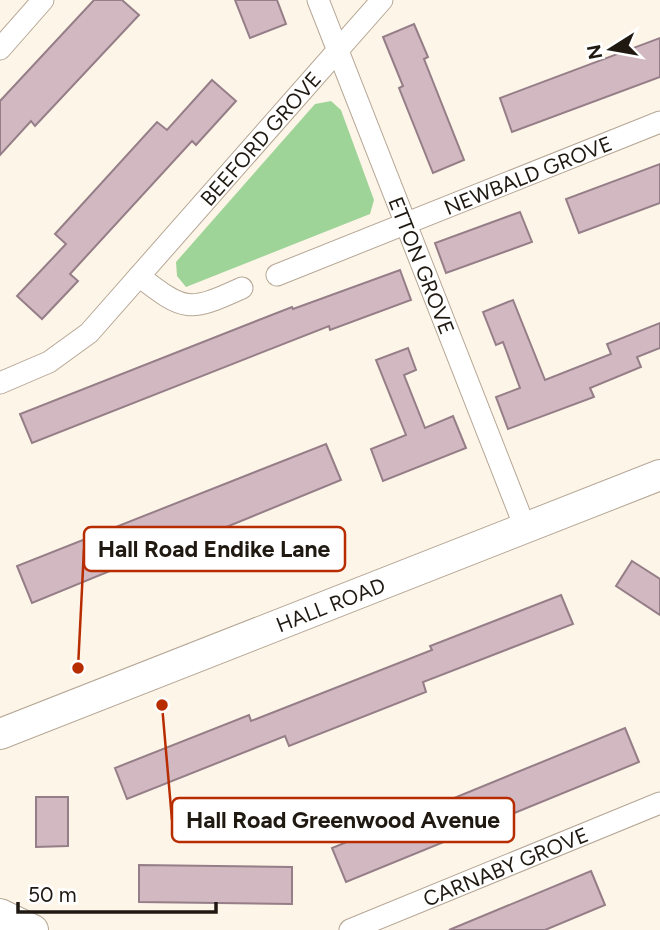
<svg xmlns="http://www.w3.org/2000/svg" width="660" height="930" font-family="Figtree,sans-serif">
<rect width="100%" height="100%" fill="#fef5e9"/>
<path fill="#9fd498" d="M 331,101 L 341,110 L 374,200 L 370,214 L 186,287 L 177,276 L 176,262 L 315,104 Z"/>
<path fill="#d1b8c1" stroke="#957e87" stroke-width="2" d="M 94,0 L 122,0 L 139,15 L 35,126 L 31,121 L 0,155 L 0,101 Z
M 235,0 L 277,0 L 286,24 L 250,38 Z
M 414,24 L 428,57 L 424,59 L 464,160 L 433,173 L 399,88 L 403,86 L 383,37 Z
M 660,38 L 660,77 L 512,132 L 500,98 Z
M 212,80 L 236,101 L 196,145 L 192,141 L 70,274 L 78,281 L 42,319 L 17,296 L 66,244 L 55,234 L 157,122 L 167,130 Z
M 660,164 L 660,203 L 579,233 L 566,199 Z
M 520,212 L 532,242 L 446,273 L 435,243 Z
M 400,270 L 411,300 L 330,330 L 329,326 L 32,443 L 20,414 L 292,307 L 293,309 Z
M 513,300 L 545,380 L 611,354 L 607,344 L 660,323 L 660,348 L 637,357 L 641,367 L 590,388 L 594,397 L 508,429 L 496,397 L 520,388 L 503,342 L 496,345 L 483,312 Z
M 408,348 L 416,370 L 404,375 L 425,428 L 453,416 L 466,448 L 383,481 L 371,449 L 406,435 L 376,360 Z
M 326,444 L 341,480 L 202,537 L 200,534 L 32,603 L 17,566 Z
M 632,561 L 660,579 L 660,615 L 616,586 Z
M 561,595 L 573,624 L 423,682 L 426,692 L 289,746 L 285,736 L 127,799 L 115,768 L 249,715 L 251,721 L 432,650 L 430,646 Z
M 625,728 L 639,762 L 346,882 L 332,848 Z
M 36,797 L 68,797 L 68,846 L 36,847 Z
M 139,865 L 292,867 L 292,904 L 139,902 Z
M 591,871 L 605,905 L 545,930 L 449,930 Z"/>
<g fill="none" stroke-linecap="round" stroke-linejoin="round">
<g stroke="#b6a795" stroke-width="23">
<g id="street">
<path id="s1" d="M 318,0 L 526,530"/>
<path d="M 0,49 L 43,0"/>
<path id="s2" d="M 277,275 L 660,122"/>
<path d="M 139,276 C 185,312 189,312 242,288"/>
<path id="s3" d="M 0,383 L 49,362 L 89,333 L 382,0"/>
<path id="s4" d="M 350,930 L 660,803"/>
</g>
</g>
<g stroke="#b6a795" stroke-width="32">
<g id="secondary">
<path id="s5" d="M 0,734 L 660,475"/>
<path d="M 0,914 L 33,930"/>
</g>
</g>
<use href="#street" stroke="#fff" stroke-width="21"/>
<use href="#secondary" stroke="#fff" stroke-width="30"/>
</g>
<g text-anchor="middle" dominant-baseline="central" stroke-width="7" stroke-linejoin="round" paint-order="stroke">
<g font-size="21" fill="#1f1912" stroke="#fff">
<text stroke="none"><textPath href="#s3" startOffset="362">BEEFORD GROVE</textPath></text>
<text stroke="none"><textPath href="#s2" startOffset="270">NEWBALD GROVE</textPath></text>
<text stroke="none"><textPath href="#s1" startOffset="285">ETTON GROVE</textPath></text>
<text stroke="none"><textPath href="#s5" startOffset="355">HALL ROAD</textPath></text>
<text stroke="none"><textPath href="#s4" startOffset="168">CARNABY GROVE</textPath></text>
</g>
</g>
<path fill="none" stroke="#b72d00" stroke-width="2.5" d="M78 668L84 549M162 705L172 820"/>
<g fill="#b72d00" stroke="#fff" stroke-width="2.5">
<circle cx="78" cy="668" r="7"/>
<circle cx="162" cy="705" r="7"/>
</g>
<g fill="#fff" stroke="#b72d00" stroke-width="2.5">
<rect x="84" y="527" width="261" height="44" rx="7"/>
<rect x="172" y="798" width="342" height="44" rx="7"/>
</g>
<g font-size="23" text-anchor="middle" font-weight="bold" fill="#1f1912">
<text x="214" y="557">Hall Road Endike Lane</text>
<text x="343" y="828">Hall Road Greenwood Avenue</text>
</g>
<g transform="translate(611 49) rotate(259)" stroke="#ffffff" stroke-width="5" paint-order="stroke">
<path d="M0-5L12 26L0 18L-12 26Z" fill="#1f1912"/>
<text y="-10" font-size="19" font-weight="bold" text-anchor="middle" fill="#1f1912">N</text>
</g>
<path d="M18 902v10h198v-10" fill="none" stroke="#1f1912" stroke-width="3.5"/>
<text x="28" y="902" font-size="21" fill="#1f1912" stroke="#ffffff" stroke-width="5" paint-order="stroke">50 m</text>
</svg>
